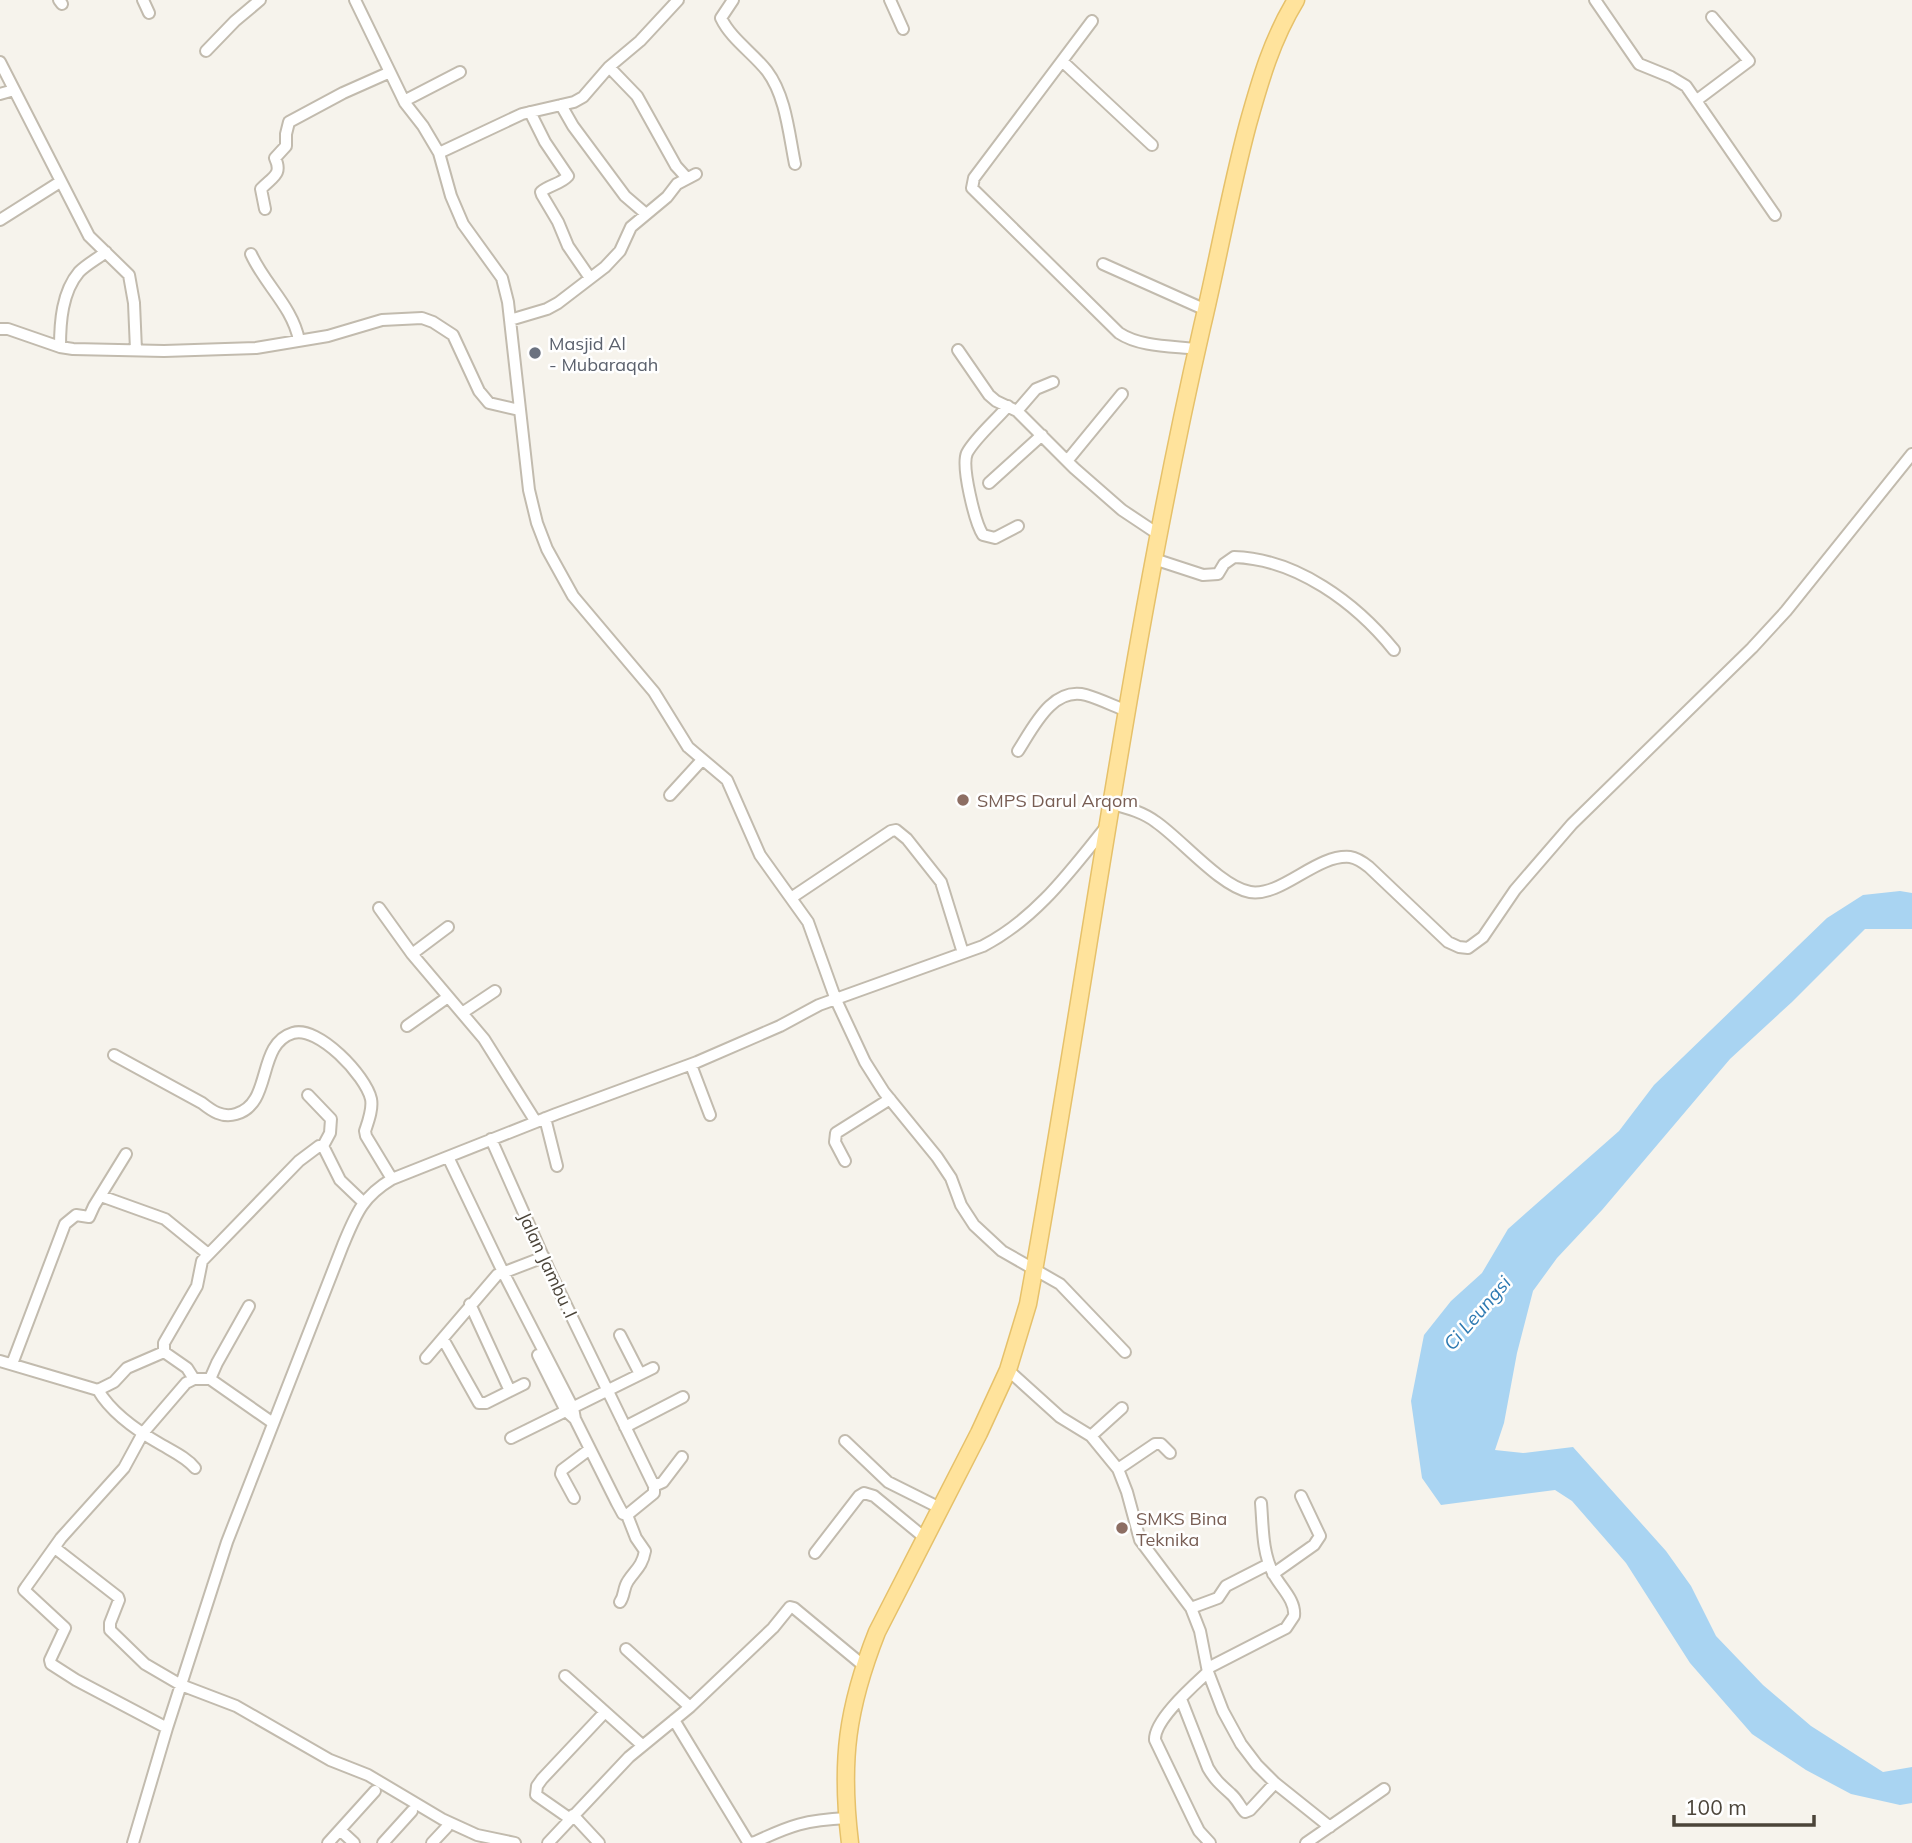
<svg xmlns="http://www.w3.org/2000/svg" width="1912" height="1843" font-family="Mulish,sans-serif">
<rect width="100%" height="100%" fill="#f6f3ec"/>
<path fill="#a9d4f2" d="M 1900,891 L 1912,893 L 1912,929 L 1865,929 L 1792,1002 L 1730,1059 L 1602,1210 L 1557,1258 L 1533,1291 L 1517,1353 L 1504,1423 L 1495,1450 L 1523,1453 L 1573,1447 L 1666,1551 L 1691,1586 L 1716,1636 L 1763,1685 L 1811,1726 L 1883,1772 L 1912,1767 L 1912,1803 L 1900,1805 L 1851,1794 L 1806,1770 L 1752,1734 L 1690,1663 L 1626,1563 L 1572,1501 L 1555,1490 L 1441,1505 L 1422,1478 L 1411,1401 L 1424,1335 L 1451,1301 L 1482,1273 L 1508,1229 L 1619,1131 L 1654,1085 L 1827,918 L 1863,895 Z"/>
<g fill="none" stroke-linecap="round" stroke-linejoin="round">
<g stroke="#c2bbae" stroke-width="14">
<path id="minor" d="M 59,0 L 62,4
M 143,0 L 149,13
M 355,0 L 405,103 L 423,126 L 439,153 L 451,196 L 463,224 L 502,278 L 508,302 L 529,490 L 537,523 L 547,549 L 573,596 L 654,692 L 688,747 L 727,780 L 760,855 L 808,922 L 836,1000 L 865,1062 L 884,1092 L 937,1157 L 951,1178 L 961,1205 L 974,1225 L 1002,1251 L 1060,1284 L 1125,1352
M 733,0 L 721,18 C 731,39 753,53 767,71 C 786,96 789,135 795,164
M 890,0 L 903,29
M 1595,0 L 1639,64 L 1671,77 L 1686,86 L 1775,215
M 1092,21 L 974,178 L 972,188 L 1119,333 C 1140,347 1172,346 1197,349
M 206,51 L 235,21 L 260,0
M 1062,61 L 1152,145
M 0,62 L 89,236 L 129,275 L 134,303 L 136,350
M 609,67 L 637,96 L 676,166 L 686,177
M 0,94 L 14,90
M 1697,100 L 1749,61 L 1712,17
M 404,101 L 460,72
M 561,105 L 573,126 L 625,196 L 646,214
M 530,112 L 545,142 L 568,176 C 561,184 549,185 541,192 L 542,195 L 558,222 L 568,246 L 590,278
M 439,153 L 522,114 L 574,102 L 583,97 L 609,67 L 640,41 L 678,0
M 265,209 L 261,189 C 272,177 283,175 275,158 L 286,146 L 286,134 L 289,122 L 343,93 L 388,73
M 0,220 L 60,182
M 251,254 C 265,285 292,306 299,340
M 1103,264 L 1206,310
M 510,320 L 547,309 L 558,303 L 605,267 L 620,251 L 631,227 L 667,197 L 677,184 L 696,174
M 0,329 L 8,329 L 60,347 L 73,349 L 164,351 L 256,348 L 328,336 L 382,320 L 422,318 L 433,322 L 453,335 L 479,391 L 489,403 L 519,410
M 60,347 C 60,322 62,292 79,272 C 87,264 97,259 106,252
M 958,350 L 989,395 L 996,401 L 1017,411 L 1074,468 L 1122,510 L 1158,534
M 1008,406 C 996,420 975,438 967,453 C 961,466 975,523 983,535 L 995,538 L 1018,526
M 1017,411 L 1036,389 L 1053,382
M 1067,461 L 1122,394
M 989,483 L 1042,435
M 1154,559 L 1203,575 L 1218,574 L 1224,564 L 1234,557 C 1297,559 1356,603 1394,650
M 1018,751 C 1033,728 1052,686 1086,695 C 1100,699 1114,706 1127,711
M 670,795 L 702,760
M 1112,804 C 1127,808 1143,812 1156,822 C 1181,839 1221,887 1250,892 C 1282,897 1316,854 1350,857 C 1357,858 1364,863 1369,867 L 1448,942 L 1459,947 L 1468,948 L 1483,937 L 1515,890 L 1572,824 L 1752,648 L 1786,611 L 1912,454
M 791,898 L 891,831 L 896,830 L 907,839 L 941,882 L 963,953
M 379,908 L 412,954 L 484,1039 L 536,1122
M 412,954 L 448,927
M 462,1013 L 495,991
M 407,1026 L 448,997
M 114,1055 L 202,1103 C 212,1111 222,1118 236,1114 C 273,1104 256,1044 293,1033 C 318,1025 366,1076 371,1099 C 373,1109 368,1122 365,1131 L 366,1136 L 392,1179
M 691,1065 L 710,1115
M 308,1095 L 331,1119 L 330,1133 L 323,1146
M 545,1118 L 557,1166
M 448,1157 L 503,1272 L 573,1408 L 575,1419 L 617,1503 L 623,1514 L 627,1515 L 654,1493 L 654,1486 L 550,1272 L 491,1139
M 845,1161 L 835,1142 L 836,1133 L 890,1099
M 101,1196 L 165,1219 L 208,1254
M 470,1304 L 510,1391
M 620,1335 L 640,1374
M 443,1339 L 479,1403 L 486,1403 L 524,1384
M 164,1352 L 164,1343 L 197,1286 L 202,1261 L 299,1161 L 319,1146 L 323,1146 L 340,1180 L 363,1202
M 164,1352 L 187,1368 L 194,1379
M 538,1355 L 566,1411 L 575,1419
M 426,1358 L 497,1275 L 544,1257
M 0,1361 L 98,1390 L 114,1382 L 127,1368 L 164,1352
M 12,1364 L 65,1224 L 76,1215 L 89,1217 L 94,1206 L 126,1154
M 1008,1370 L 1060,1417 L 1091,1436 L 1118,1469 L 1127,1492 L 1140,1540 L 1191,1608 L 1200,1631 L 1208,1672 L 1223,1711 L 1241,1744 L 1257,1765 L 1275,1783 L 1330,1827
M 210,1379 L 217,1363 L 249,1306
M 98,1390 C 112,1414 139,1432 162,1445 C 174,1452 187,1458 195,1468
M 625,1427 L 683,1397
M 1091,1436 L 1122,1408
M 511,1438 L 653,1368
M 845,1441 L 888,1482 L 940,1508
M 1118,1469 L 1155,1444 L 1161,1444 L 1170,1453
M 654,1486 L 663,1482 L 682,1457
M 574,1498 L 561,1474 L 562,1470 L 590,1449
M 55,1548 L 118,1597 L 119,1600 L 110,1623 L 110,1630 L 145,1664 L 181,1685 L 236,1706 L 330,1760 L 368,1775 L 442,1819 L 477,1835 L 515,1843
M 815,1553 L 859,1496 L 864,1493 L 874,1496 L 925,1538
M 1273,1574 L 1314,1545 L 1320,1536 L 1301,1496
M 620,1602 C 625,1595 623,1588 628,1581 C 635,1570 642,1567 645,1551 L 636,1538 L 627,1515
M 1191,1608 L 1218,1598 L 1226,1586 L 1269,1564
M 626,1649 L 690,1707
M 1208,1668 L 1286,1628 L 1294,1616 C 1296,1600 1280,1587 1273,1573 C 1262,1552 1263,1526 1261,1503
M 1208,1672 C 1193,1686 1154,1720 1155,1740 L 1193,1819 L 1199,1831 L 1210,1843
M 565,1676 L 642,1745
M 1181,1699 L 1208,1768 C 1215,1780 1221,1785 1231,1794 C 1237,1799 1240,1807 1245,1812 L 1250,1810 L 1275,1783
M 674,1720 L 748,1842 L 753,1843 C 791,1825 806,1820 847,1818
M 167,1728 L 76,1680 L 51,1664 L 50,1660 L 65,1628 L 24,1590 L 26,1587 L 61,1538 L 124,1468 L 143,1433 L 186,1383 L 194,1379 L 210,1379 L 273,1423
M 573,1815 L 599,1843
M 569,1818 L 536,1795 L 537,1786 L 542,1779 L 605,1712
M 340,1830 L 354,1843
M 133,1843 L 167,1728 L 227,1542 L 343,1245 C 356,1214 362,1197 392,1179 L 556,1114 L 697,1062 L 780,1026 L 819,1005 L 983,946 C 1035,919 1069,873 1105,828
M 328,1843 L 375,1791
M 383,1843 L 412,1811
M 432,1843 L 447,1827
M 548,1843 L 629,1757 L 690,1707 L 773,1628 L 790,1607 L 794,1608 L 864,1666
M 1306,1843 L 1384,1789"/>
</g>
<g stroke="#e6c16a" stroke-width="19">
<path id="primary" d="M 850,1843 C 840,1761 847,1708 877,1632 L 979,1433 L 1008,1370 L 1028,1304 C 1087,979 1128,650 1202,327 C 1218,260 1230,191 1248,124 C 1260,81 1272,39 1296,0"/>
</g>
<use href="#minor" stroke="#fff" stroke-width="10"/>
<use href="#primary" stroke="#ffe39c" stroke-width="16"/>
</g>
<circle fill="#6b7280" stroke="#fff" stroke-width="2.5" cx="535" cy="353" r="7"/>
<g fill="#8d6e63" stroke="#fff" stroke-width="2.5">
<circle cx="963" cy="800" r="7"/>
<circle cx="1122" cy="1528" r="7"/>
</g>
<g text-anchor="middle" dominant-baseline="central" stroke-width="5" stroke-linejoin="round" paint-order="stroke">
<g font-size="18" fill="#5b616d" stroke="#fff" text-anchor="start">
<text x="549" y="343">Masjid Al<tspan x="549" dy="21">- Mubaraqah</tspan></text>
</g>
<g font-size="18" fill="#785e54" stroke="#fff" text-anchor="start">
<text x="977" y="800">SMPS Darul Arqom</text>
<text x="1136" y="1518">SMKS Bina<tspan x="1136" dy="21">Teknika</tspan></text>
</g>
<g font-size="18" fill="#4b4439" stroke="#fff">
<text transform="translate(548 1265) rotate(65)">Jalan Jambu .I</text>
</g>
<g font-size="19" font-style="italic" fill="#2e7ab2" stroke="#fff">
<text transform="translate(1477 1313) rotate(-49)">Ci Leungsi</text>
</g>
</g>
<path d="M1674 1815v10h140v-10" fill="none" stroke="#4b4439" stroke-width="3.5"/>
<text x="1685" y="1815" font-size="21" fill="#4b4439" stroke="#ffffff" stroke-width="5" paint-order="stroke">100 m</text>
</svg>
